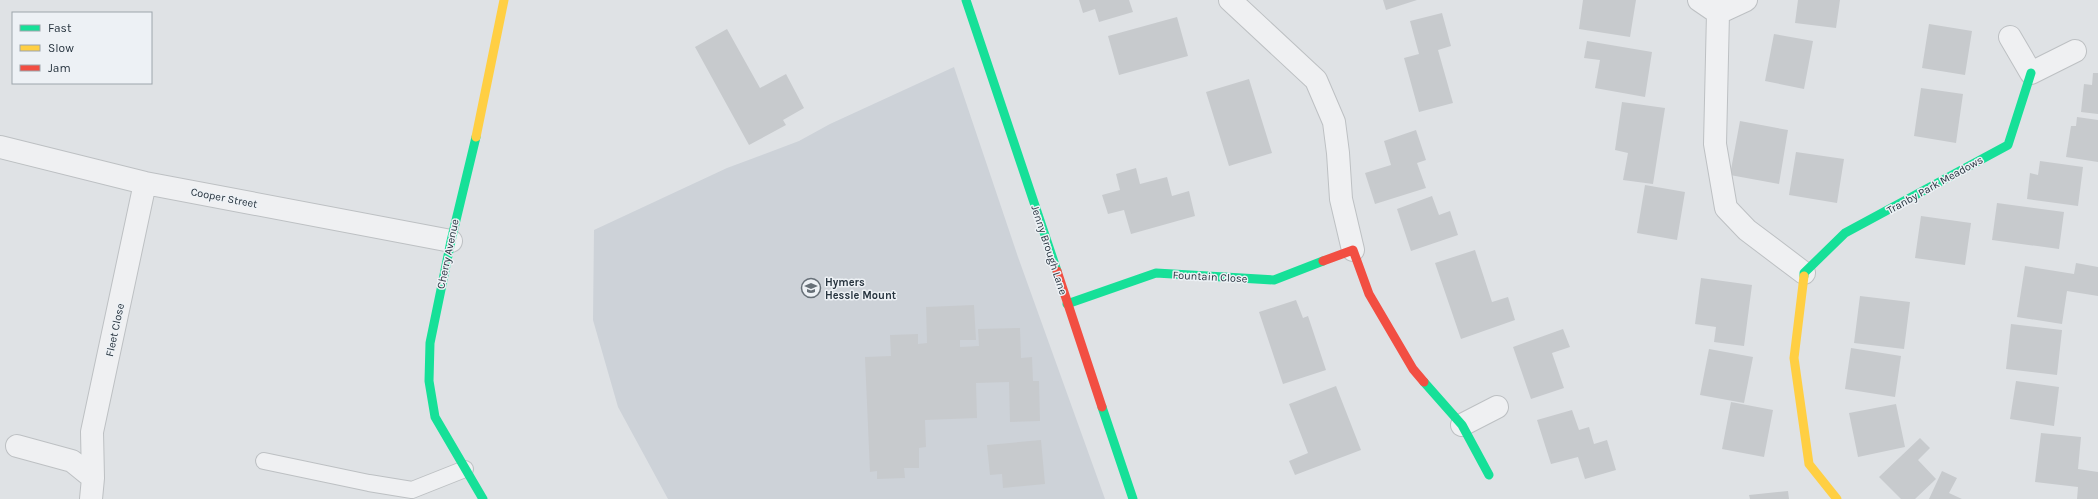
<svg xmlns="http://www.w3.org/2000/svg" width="2098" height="499" font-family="Karla,sans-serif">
<rect width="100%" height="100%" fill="#dfe2e5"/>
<path fill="#cdd2d8" d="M 954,67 L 1018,257 L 1105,499 L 668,499 L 618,407 L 593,320 L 594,230 L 727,168 L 799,141 L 830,124 Z"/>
<path fill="#c7cacd" d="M 1079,0 L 1129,0 L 1133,12 L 1099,22 L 1095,9 L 1083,13 Z
M 1383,0 L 1417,0 L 1386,10 Z
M 1583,0 L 1636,0 L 1630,37 L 1579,29 Z
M 1798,0 L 1840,0 L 1836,28 L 1795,23 Z
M 1442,13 L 1451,46 L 1438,50 L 1453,103 L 1419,112 L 1404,58 L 1419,54 L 1410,21 Z
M 1177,17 L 1188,56 L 1119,75 L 1108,36 Z
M 1929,24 L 1972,31 L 1965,75 L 1922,68 Z
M 727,29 L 760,88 L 786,74 L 804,108 L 783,120 L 786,125 L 749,145 L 695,47 Z
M 1774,34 L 1813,41 L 1804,89 L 1765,81 Z
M 1587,41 L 1652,52 L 1645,97 L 1595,88 L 1600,60 L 1584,58 Z
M 2093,73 L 2098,73 L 2098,114 L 2081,112 L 2084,84 L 2092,85 Z
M 1249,79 L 1272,153 L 1229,166 L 1206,92 Z
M 1921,88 L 1963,94 L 1956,143 L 1914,136 Z
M 1622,102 L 1665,108 L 1653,184 L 1623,180 L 1628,153 L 1615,150 Z
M 2077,117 L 2098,120 L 2098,162 L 2066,157 L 2071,126 L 2076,126 Z
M 1740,121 L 1788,130 L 1779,184 L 1730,175 Z
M 1416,130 L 1426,160 L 1417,163 L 1426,188 L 1375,204 L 1365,173 L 1391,165 L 1384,141 Z
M 1796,152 L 1844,159 L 1837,203 L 1789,195 Z
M 2040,161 L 2083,167 L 2078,206 L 2027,199 L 2030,173 L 2038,175 Z
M 1136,168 L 1140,184 L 1167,177 L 1172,196 L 1189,191 L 1195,216 L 1131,234 L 1124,210 L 1108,214 L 1102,195 L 1120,190 L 1116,174 Z
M 1645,185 L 1685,192 L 1677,240 L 1637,233 Z
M 1432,196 L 1439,215 L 1450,211 L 1458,235 L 1411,251 L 1397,209 Z
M 1997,203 L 2064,212 L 2059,249 L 1992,240 Z
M 1921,216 L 1971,223 L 1965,265 L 1915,258 Z
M 1475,250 L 1492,302 L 1508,297 L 1515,320 L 1461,339 L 1435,263 Z
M 2076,263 L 2098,267 L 2098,296 L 2067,291 L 2062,324 L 2017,317 L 2025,266 L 2074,274 Z
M 1701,278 L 1752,285 L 1744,346 L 1714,342 L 1716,327 L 1695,324 Z
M 1860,296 L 1910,302 L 1904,349 L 1854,343 Z
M 1296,300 L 1303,318 L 1308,316 L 1326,370 L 1283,384 L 1259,312 Z
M 974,305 L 976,340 L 960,340 L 960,347 L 979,346 L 978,329 L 1020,328 L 1021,358 L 1032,357 L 1033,381 L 1039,381 L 1040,421 L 1010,422 L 1009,382 L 976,383 L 977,418 L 925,420 L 926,447 L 919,448 L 919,468 L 904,468 L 905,478 L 877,479 L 877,471 L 870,472 L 865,357 L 891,356 L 890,335 L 918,334 L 918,344 L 927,343 L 926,307 Z
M 2011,324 L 2062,330 L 2057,375 L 2006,369 Z
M 1563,329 L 1570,347 L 1552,353 L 1564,388 L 1531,399 L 1513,347 Z
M 1851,348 L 1901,356 L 1895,397 L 1845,389 Z
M 1709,349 L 1753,357 L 1744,403 L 1700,395 Z
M 2016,381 L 2059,387 L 2054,426 L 2010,419 Z
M 1336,386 L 1361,450 L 1295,475 L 1289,461 L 1308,453 L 1289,404 Z
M 1731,402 L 1773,410 L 1764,457 L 1722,449 Z
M 1896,404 L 1905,447 L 1858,457 L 1849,413 Z
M 1572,410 L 1579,430 L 1589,427 L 1594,444 L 1607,440 L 1616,470 L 1585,479 L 1578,457 L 1551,464 L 1537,420 Z
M 2041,433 L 2081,437 L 2078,469 L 2098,472 L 2098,499 L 2077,499 L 2078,487 L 2035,482 Z
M 1920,438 L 1930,448 L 1918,460 L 1936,479 L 1915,499 L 1901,499 L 1879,477 Z
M 1041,440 L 1045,484 L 1003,488 L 1002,474 L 990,475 L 987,445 Z
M 1942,471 L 1957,478 L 1949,493 L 1962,499 L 1929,499 Z
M 1788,491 L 1789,499 L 1750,499 L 1749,495 Z"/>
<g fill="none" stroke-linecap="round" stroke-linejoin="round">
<g stroke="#bdc0c3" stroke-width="18">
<path id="lane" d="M 264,461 L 369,483 L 412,490 L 465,469"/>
</g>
<g stroke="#bdc0c3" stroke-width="24">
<path id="street" d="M 1230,0 L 1316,80 L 1334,122 L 1338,153 L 1341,199 L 1353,250
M 1699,0 L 1718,13 L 1746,0
M 1718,13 L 1715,144 L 1726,208 L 1747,230 L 1804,273
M 2010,37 L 2031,73 L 2075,51
M 0,147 L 145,183 L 451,241
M 1462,425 L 1497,407
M 17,446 L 72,461 L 93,478
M 91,499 L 93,478 L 92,432 L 145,183"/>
</g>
<use href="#lane" stroke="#eff0f2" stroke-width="16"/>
<use href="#street" stroke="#eff0f2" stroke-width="22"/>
<path stroke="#16e098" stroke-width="9" d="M 966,0 L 1057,271
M 476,137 L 451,241 L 430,343 L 429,381 L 435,417 L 483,499
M 1804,276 L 1804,273 L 1845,233 L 2008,145 L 2031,73
M 1067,304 L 1156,273 L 1274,280 L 1323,261
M 1424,382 L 1462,425 L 1489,475
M 1102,407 L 1133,499"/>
<path stroke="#ffcf43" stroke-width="9" d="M 476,137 L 504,0
M 1804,276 L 1794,358 L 1809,464 L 1837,499"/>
<path stroke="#f24e42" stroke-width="9" d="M 1323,261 L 1353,250 L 1369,294 L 1413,369 L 1424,382
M 1057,271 L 1102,407"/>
</g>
<defs>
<g id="school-ring" transform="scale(1)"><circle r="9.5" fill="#edf1f5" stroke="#677078" stroke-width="1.5"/><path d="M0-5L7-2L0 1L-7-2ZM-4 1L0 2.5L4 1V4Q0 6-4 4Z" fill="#677078"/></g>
</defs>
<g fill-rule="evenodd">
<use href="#school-ring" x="811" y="288"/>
</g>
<g text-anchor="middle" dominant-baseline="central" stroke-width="3" stroke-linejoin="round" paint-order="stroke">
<g font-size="11" fill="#26333e" stroke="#edf1f5">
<text transform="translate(1935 185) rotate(-29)">Tranby Park Meadows</text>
<text transform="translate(224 198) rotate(11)">Cooper Street</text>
<text transform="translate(1049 250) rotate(72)">Jenny Brough Lane</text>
<text transform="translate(448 254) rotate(-78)">Cherry Avenue</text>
<text transform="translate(1210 277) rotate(3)">Fountain Close</text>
<text transform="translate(115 330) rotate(-78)">Fleet Close</text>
</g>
<g font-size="11" font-weight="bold" fill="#26333e" stroke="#edf1f5" text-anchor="start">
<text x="825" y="282">Hymers<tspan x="825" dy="13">Hessle Mount</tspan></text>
</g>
</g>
<rect x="12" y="12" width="140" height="72" fill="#edf1f5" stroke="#9da5ac"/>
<rect x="20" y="25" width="20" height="6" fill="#16e098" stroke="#9da5ac"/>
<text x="48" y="32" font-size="12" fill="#26333e">Fast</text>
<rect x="20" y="45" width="20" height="6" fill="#ffcf43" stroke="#9da5ac"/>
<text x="48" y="52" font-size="12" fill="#26333e">Slow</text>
<rect x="20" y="65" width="20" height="6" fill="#f24e42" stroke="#9da5ac"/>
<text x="48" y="72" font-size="12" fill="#26333e">Jam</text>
</svg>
